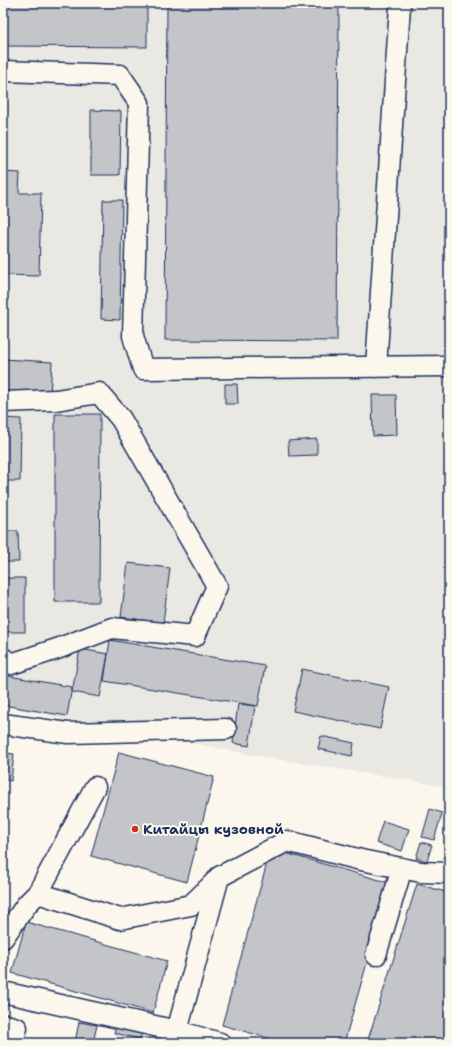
<svg xmlns="http://www.w3.org/2000/svg" width="452" height="1046" font-family="'Shantell Sans',sans-serif">
<rect width="100%" height="100%" fill="#fbf7ec"/>
<filter id="ink" filterUnits="userSpaceOnUse"><feTurbulence type="fractalNoise" baseFrequency=".025" numOctaves="2"/><feDisplacementMap in="SourceGraphic" scale="8" xChannelSelector="R" yChannelSelector="G"/><feConvolveMatrix kernelMatrix="1 2 1 2 8 2 1 2 1" color-interpolation-filters="sRGB"/></filter>
<g filter="url(#ink)">
<path fill="#eae8e2" d="M 3,3 L 449,3 L 449,787 L 259,756 L 68,720 L 3,706 Z"/>
<path fill="#c3c5c9" stroke="#1b2f5e" d="M 3,3 L 147,3 L 147,47 L 3,46 Z
M 167,3 L 339,3 L 337,341 L 165,340 Z
M 91,110 L 121,111 L 120,175 L 91,175 Z
M 3,172 L 20,173 L 19,193 L 41,193 L 39,276 L 3,275 Z
M 103,200 L 122,200 L 120,320 L 101,319 Z
M 3,359 L 52,362 L 50,395 L 3,393 Z
M 225,384 L 237,384 L 238,404 L 225,404 Z
M 372,395 L 396,395 L 397,435 L 373,436 Z
M 55,414 L 100,414 L 99,602 L 55,602 Z
M 3,418 L 21,419 L 20,481 L 3,481 Z
M 317,439 L 317,455 L 289,456 L 288,441 Z
M 3,531 L 18,531 L 19,562 L 3,562 Z
M 128,563 L 170,568 L 163,623 L 121,617 Z
M 3,578 L 25,578 L 25,632 L 3,632 Z
M 110,640 L 265,666 L 258,706 L 104,681 Z
M 80,649 L 108,654 L 100,697 L 72,692 Z
M 302,669 L 389,687 L 380,729 L 293,711 Z
M 3,675 L 72,687 L 67,716 L 3,705 Z
M 238,704 L 255,706 L 249,746 L 233,743 Z
M 321,736 L 354,743 L 352,756 L 318,749 Z
M 119,752 L 214,777 L 187,882 L 91,856 Z
M 3,753 L 14,754 L 11,781 L 3,779 Z
M 430,809 L 442,813 L 434,840 L 422,837 Z
M 383,821 L 409,829 L 402,851 L 376,843 Z
M 421,842 L 432,845 L 427,861 L 416,858 Z
M 271,849 L 390,883 L 344,1043 L 286,1043 L 222,1025 Z
M 417,884 L 449,893 L 449,1043 L 367,1043 Z
M 26,922 L 167,961 L 153,1013 L 12,973 Z
M 79,1022 L 97,1025 L 93,1043 L 75,1042 Z
M 116,1026 L 142,1033 L 140,1039 L 114,1033 Z"/>
<g fill="none" stroke-linecap="round" stroke-linejoin="round">
<g stroke="#1b2f5e" stroke-width="23">
<path id="minor" d="M 3,71 L 120,75 L 139,103 L 133,336 L 143,369 L 449,366
M 376,367 L 400,6
M 3,402 L 56,400 L 99,393 L 121,419 L 217,586 L 195,636 L 112,628 L 57,649 L 11,664 L 3,658
M 3,724 L 68,733 L 226,729
M 38,893 L 95,787
M 3,938 L 27,904 L 38,893 L 120,919 L 191,905 L 219,878
M 376,955 L 402,868
M 3,992 L 177,1031
M 3,1024 L 17,1028 L 13,1043
M 220,1043 L 177,1031 L 219,877 L 287,841 L 361,860 L 421,872 L 449,873"/>
</g>
<use href="#minor" stroke="#fbf7ec" stroke-width="20"/>
</g>
</g>
<circle fill="#c8321e" stroke="#fbf7ec" stroke-width="1.5" cx="135" cy="829" r="4"/>
<g text-anchor="middle" dominant-baseline="central" stroke-width="4" stroke-linejoin="round" paint-order="stroke">
<g font-size="14" font-weight="bold" fill="#1b2f5e" stroke="#fbf7ec" text-anchor="start">
<text x="143" y="829">Китайцы кузовной</text>
</g>
</g>
<rect width="452" height="1046" fill="none" stroke="#fbf7ec" stroke-width="16"/>
<rect x="8" y="8" width="436" height="1030" fill="none" stroke="#1b2f5e" stroke-width="1.5" filter="url(#ink)"/>
</svg>
